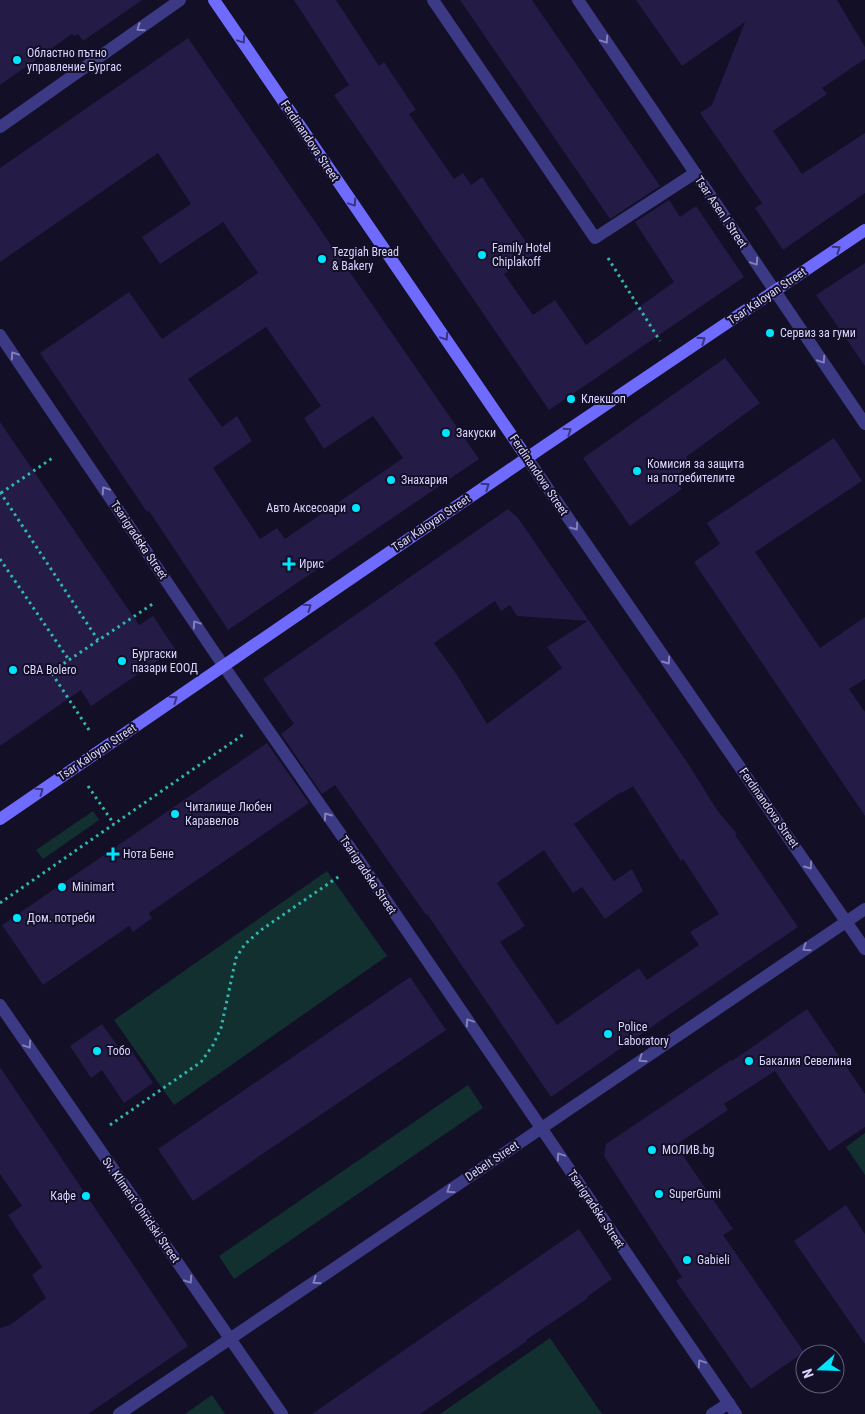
<svg xmlns="http://www.w3.org/2000/svg" width="865" height="1414" font-family="'Roboto Condensed',sans-serif">
<rect width="100%" height="100%" fill="#130f26"/>
<path fill="#12302f" d="M 93,811 L 99,820 L 43,859 L 36,850 Z
M 327,871 L 387,956 L 174,1105 L 114,1020 Z
M 468,1085 L 483,1108 L 234,1279 L 219,1256 Z
M 865,1133 L 865,1175 L 846,1147 Z
M 550,1338 L 602,1414 L 440,1414 Z
M 212,1395 L 225,1414 L 185,1414 Z"/>
<path fill="#241b47" fill-rule="evenodd" d="M 0,0 L 142,0 L 83,41 L 78,34 L 74,36 L 72,34 L 0,85 Z
M 294,0 L 336,0 L 379,66 L 384,62 L 416,110 L 409,114 L 454,179 L 463,173 L 471,185 L 482,177 L 534,254 L 504,274 L 533,315 L 555,300 L 586,345 L 674,282 L 635,222 L 669,200 L 680,217 L 696,206 L 744,277 L 549,410 L 334,95 L 349,85 Z
M 460,0 L 532,0 L 660,186 L 610,219 Z
M 636,0 L 837,0 L 865,47 L 865,59 L 822,88 L 827,94 L 773,131 L 802,174 L 865,133 L 865,193 L 783,250 L 755,208 L 762,203 L 700,113 L 712,105 L 745,22 L 682,66 Z
M 188,38 L 479,459 L 228,630 L 149,511 L 147,512 L 40,353 L 129,292 L 162,339 L 258,273 L 223,222 L 160,264 L 142,237 L 191,204 L 158,153 L 0,262 L 0,168 ZM 266,327 L 321,406 L 304,418 L 324,449 L 373,416 L 403,458 L 285,539 L 277,528 L 260,539 L 213,468 L 252,441 L 237,416 L 222,427 L 188,379 Z
M 865,263 L 865,366 L 816,295 Z
M 725,358 L 760,403 L 686,457 L 692,464 L 674,477 L 682,489 L 630,526 L 583,458 Z
M 0,422 L 139,625 L 153,616 L 175,649 L 91,706 L 81,690 L 0,746 Z
M 834,438 L 862,481 L 755,552 L 820,648 L 865,617 L 865,679 L 849,689 L 865,712 L 865,816 L 694,562 L 720,544 L 707,523 Z
M 508,509 L 518,518 L 558,576 L 687,762 L 717,810 L 737,834 L 735,835 L 798,927 L 670,1014 L 551,1097 L 427,914 L 426,915 L 335,785 L 322,794 L 281,734 L 294,724 L 263,679 ZM 495,601 L 501,611 L 510,605 L 517,616 L 588,621 L 547,647 L 562,668 L 487,724 L 455,672 L 434,643 ZM 633,786 L 681,861 L 683,859 L 719,914 L 690,932 L 699,945 L 647,980 L 639,968 L 557,1025 L 500,942 L 525,926 L 497,883 L 544,850 L 573,893 L 582,887 L 605,919 L 643,891 L 632,869 L 614,881 L 574,824 L 621,792 L 622,793 Z
M 267,743 L 309,803 L 149,913 L 152,918 L 133,932 L 129,926 L 43,985 L 2,925 Z
M 410,977 L 446,1030 L 193,1201 L 158,1149 Z
M 807,1009 L 865,1094 L 865,1127 L 829,1151 L 775,1071 L 724,1104 L 728,1110 L 676,1145 L 733,1229 L 723,1235 L 804,1352 L 751,1389 L 676,1281 L 682,1277 L 604,1156 L 606,1144 L 731,1060 L 732,1061 Z
M 102,1024 L 124,1055 L 131,1050 L 153,1083 L 124,1103 L 102,1070 L 91,1078 L 70,1046 Z
M 0,1067 L 188,1346 L 88,1414 L 0,1414 L 0,1328 L 10,1325 L 46,1298 L 32,1275 L 42,1267 L 8,1215 L 22,1206 L 0,1174 Z
M 846,1205 L 865,1234 L 865,1344 L 794,1241 Z
M 579,1229 L 612,1279 L 587,1297 L 588,1298 L 526,1340 L 527,1341 L 420,1414 L 312,1414 Z"/>
<g fill="none" stroke-linecap="round" stroke-linejoin="round">
<path stroke="#2fb8b0" stroke-width="3" stroke-dasharray="2.5 4" stroke-linecap="butt" d="M 608,258 L 660,341
M 0,492 L 98,640
M 1,493 L 54,457
M 0,559 L 69,660
M 89,730 L 51,672 L 154,603
M 88,786 L 114,824
M 0,903 L 244,734
M 110,1125 L 201,1062 L 213,1045 L 221,1028 L 236,958 L 245,944 L 261,930 L 341,875"/>
<path stroke="#3d3a85" stroke-width="12" d="M 433,0 L 595,238 L 695,173
M 712,1414 L 729,1403"/>
<path stroke="#3d3a85" stroke-width="12" d="M 578,0 L 865,424
M 0,127 L 180,0
M 0,335 L 223,665 L 360,862 L 736,1414
M 527,458 L 865,949
M 0,1005 L 282,1414
M 119,1414 L 865,909"/>
<path stroke="#6f6bff" stroke-width="12" d="M 214,0 L 527,458
M 0,819 L 543,447 L 865,230"/>
</g>
<defs><path id="oneway-chevron" d="M-2-3.5L2.5 0L-2 3.5" fill="none" stroke-width="1.6" stroke-linecap="round" stroke-linejoin="round" transform="scale(1.25)"/></defs>
<g stroke="#837fbc">
<use href="#oneway-chevron" transform="translate(140 28) rotate(145)"/>
<use href="#oneway-chevron" transform="translate(605 40) rotate(56)"/>
<use href="#oneway-chevron" transform="translate(755 262) rotate(56)"/>
<use href="#oneway-chevron" transform="translate(14 355) rotate(-124)"/>
<use href="#oneway-chevron" transform="translate(822 360) rotate(56)"/>
<use href="#oneway-chevron" transform="translate(105 490) rotate(-124)"/>
<use href="#oneway-chevron" transform="translate(575 527) rotate(55)"/>
<use href="#oneway-chevron" transform="translate(196 624) rotate(-124)"/>
<use href="#oneway-chevron" transform="translate(667 661) rotate(55)"/>
<use href="#oneway-chevron" transform="translate(327 816) rotate(-125)"/>
<use href="#oneway-chevron" transform="translate(809 866) rotate(55)"/>
<use href="#oneway-chevron" transform="translate(806 948) rotate(146)"/>
<use href="#oneway-chevron" transform="translate(469 1022) rotate(-124)"/>
<use href="#oneway-chevron" transform="translate(28 1045) rotate(56)"/>
<use href="#oneway-chevron" transform="translate(642 1059) rotate(146)"/>
<use href="#oneway-chevron" transform="translate(560 1156) rotate(-124)"/>
<use href="#oneway-chevron" transform="translate(450 1190) rotate(146)"/>
<use href="#oneway-chevron" transform="translate(189 1280) rotate(56)"/>
<use href="#oneway-chevron" transform="translate(316 1281) rotate(146)"/>
<use href="#oneway-chevron" transform="translate(701 1363) rotate(-124)"/>
</g>
<g stroke="#38347d">
<use href="#oneway-chevron" transform="translate(242 40) rotate(56)"/>
<use href="#oneway-chevron" transform="translate(353 203) rotate(56)"/>
<use href="#oneway-chevron" transform="translate(837 249) rotate(-34)"/>
<use href="#oneway-chevron" transform="translate(445 337) rotate(56)"/>
<use href="#oneway-chevron" transform="translate(702 340) rotate(-34)"/>
<use href="#oneway-chevron" transform="translate(568 431) rotate(-34)"/>
<use href="#oneway-chevron" transform="translate(486 486) rotate(-34)"/>
<use href="#oneway-chevron" transform="translate(308 607) rotate(-34)"/>
<use href="#oneway-chevron" transform="translate(174 699) rotate(-35)"/>
<use href="#oneway-chevron" transform="translate(40 791) rotate(-35)"/>
</g>
<g fill="#00e5ff" stroke="#130f26" stroke-width="2">
<circle cx="17" cy="60" r="5"/>
<circle cx="482" cy="255" r="5"/>
<circle cx="322" cy="259" r="5"/>
<circle cx="770" cy="333" r="5"/>
<circle cx="571" cy="399" r="5"/>
<circle cx="446" cy="433" r="5"/>
<circle cx="637" cy="471" r="5"/>
<circle cx="391" cy="480" r="5"/>
<circle cx="356" cy="508" r="5"/>
<path d="M286.5 556.5h5v5h5v5h-5v5h-5v-5h-5v-5h5z"/>
<circle cx="122" cy="661" r="5"/>
<circle cx="13" cy="670" r="5"/>
<circle cx="175" cy="814" r="5"/>
<path d="M110.5 846.5h5v5h5v5h-5v5h-5v-5h-5v-5h5z"/>
<circle cx="62" cy="887" r="5"/>
<circle cx="17" cy="918" r="5"/>
<circle cx="608" cy="1034" r="5"/>
<circle cx="97" cy="1051" r="5"/>
<circle cx="749" cy="1061" r="5"/>
<circle cx="652" cy="1150" r="5"/>
<circle cx="659" cy="1194" r="5"/>
<circle cx="86" cy="1196" r="5"/>
<circle cx="687" cy="1260" r="5"/>
</g>
<g text-anchor="middle" dominant-baseline="central" stroke-width="4" stroke-linejoin="round" paint-order="stroke">
<g font-size="12" fill="#d9d4ff" stroke="#130f26" text-anchor="start">
<text x="27" y="53">Oбластно пътно<tspan x="27" dy="14">управление Бургас</tspan></text>
<text x="492" y="248">Family Hotel<tspan x="492" dy="14">Chiplakoff</tspan></text>
<text x="332" y="252">Tezgiah Bread<tspan x="332" dy="14">&amp; Bakery</tspan></text>
<text x="780" y="333">Сервиз за гуми</text>
<text x="581" y="399">Клекшоп</text>
<text x="456" y="433">Закуски</text>
<text x="647" y="464">Комисия за защита<tspan x="647" dy="14">на потребителите</tspan></text>
<text x="401" y="480">Знахария</text>
<text x="346" y="508" text-anchor="end">Авто Аксесоари</text>
<text x="299" y="564">Ирис</text>
<text x="132" y="654">Бургаски<tspan x="132" dy="14">пазари ЕООД</tspan></text>
<text x="23" y="670">CBA Bolero</text>
<text x="185" y="807">Читалище Любен<tspan x="185" dy="14">Каравелов</tspan></text>
<text x="123" y="854">Нота Бене</text>
<text x="72" y="887">Minimart</text>
<text x="27" y="918">Дом. потреби</text>
<text x="618" y="1027">Police<tspan x="618" dy="14">Laboratory</tspan></text>
<text x="107" y="1051">Тобо</text>
<text x="759" y="1061">Бакалия Севелина</text>
<text x="662" y="1150">МОЛИВ.bg</text>
<text x="669" y="1194">SuperGumi</text>
<text x="76" y="1196" text-anchor="end">Кафе</text>
<text x="697" y="1260">Gabieli</text>
</g>
<g font-size="12" fill="#d9d4ff" stroke="#130f26">
<text transform="translate(310 141) rotate(56)">Ferdinandova Street</text>
<text transform="translate(721 212) rotate(56)">Tsar Asen I Street</text>
<text transform="translate(767 296) rotate(-34)">Tsar Kaloyan Street</text>
<text transform="translate(539 475) rotate(56)">Ferdinandova Street</text>
<text transform="translate(431 523) rotate(-34)">Tsar Kaloyan Street</text>
<text transform="translate(139 540) rotate(56)">Tsarigradska Street</text>
<text transform="translate(97 752) rotate(-34)">Tsar Kaloyan Street</text>
<text transform="translate(769 808) rotate(55)">Ferdinandova Street</text>
<text transform="translate(368 875) rotate(56)">Tsarigradska Street</text>
<text transform="translate(492 1161) rotate(-34)">Debelt Street</text>
<text transform="translate(596 1209) rotate(56)">Tsarigradska Street</text>
<text transform="translate(141 1210) rotate(55)">Sv. Kliment Ohridski Street</text>
</g>
</g>
<g transform="translate(820 1369) rotate(250)"><circle r="24" fill="#130f26" stroke="#625e7d"/>
<path d="M0-4L9 19L0 12L-9 19Z" fill="#00e5ff"/>
<text y="-8" font-size="14" font-weight="bold" text-anchor="middle" fill="#d9d4ff">N</text>
</g>
</svg>
